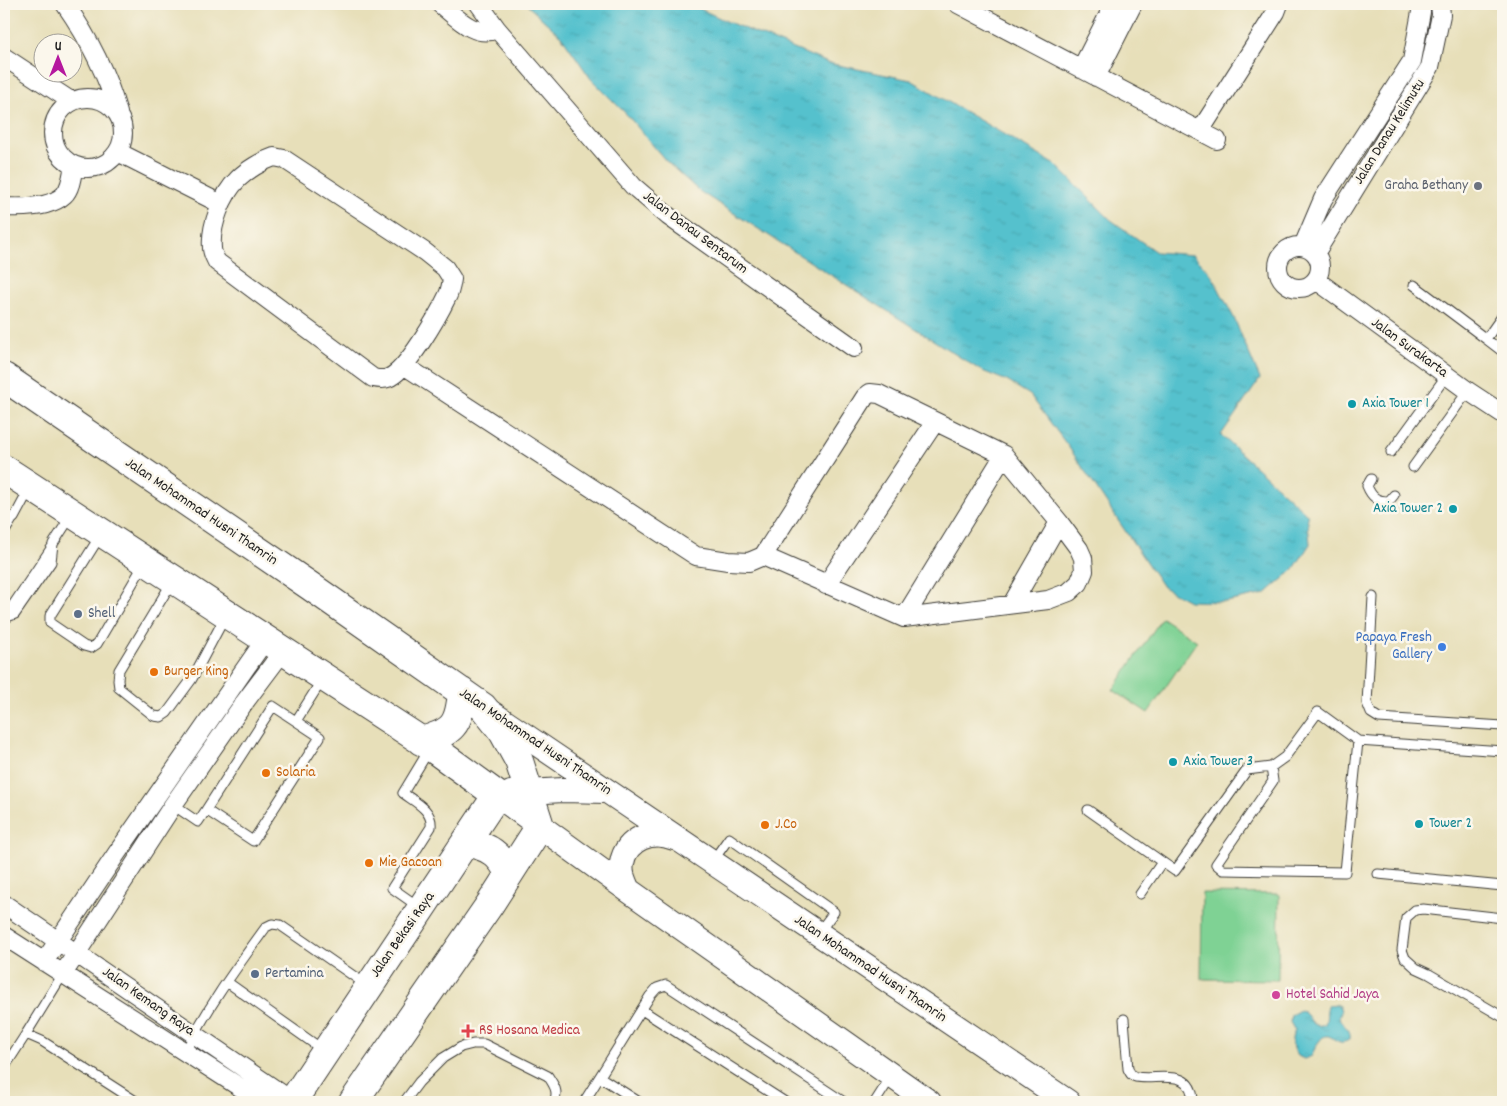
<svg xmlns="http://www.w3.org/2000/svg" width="1507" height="1106" font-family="Dekko,sans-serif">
<defs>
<pattern id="water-ripples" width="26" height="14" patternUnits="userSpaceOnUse" patternTransform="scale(1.25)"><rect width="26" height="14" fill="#54c1cd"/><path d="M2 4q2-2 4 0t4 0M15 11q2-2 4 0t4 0" fill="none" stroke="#49a5af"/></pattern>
</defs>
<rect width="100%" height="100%" fill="#fbf7ec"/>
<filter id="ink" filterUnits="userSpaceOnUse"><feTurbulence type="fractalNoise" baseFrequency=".02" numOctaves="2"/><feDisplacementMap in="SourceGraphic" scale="10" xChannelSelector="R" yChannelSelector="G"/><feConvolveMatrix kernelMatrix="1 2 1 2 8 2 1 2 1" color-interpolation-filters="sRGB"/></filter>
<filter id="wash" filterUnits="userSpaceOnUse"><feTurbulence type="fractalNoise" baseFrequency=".0096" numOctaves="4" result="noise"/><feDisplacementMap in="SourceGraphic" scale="20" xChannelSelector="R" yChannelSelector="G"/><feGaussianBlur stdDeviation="1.12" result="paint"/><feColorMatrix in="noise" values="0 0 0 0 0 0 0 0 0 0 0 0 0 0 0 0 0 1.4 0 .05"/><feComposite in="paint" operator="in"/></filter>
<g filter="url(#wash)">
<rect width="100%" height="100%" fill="#e7dfb9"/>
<path fill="#7fd294" stroke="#4e7758" d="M 1162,618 L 1197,641 L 1148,713 L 1113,690 Z
M 1202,893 L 1279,894 L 1278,980 L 1201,979 Z"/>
<path fill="url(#water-ripples)" stroke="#386e74" d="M 526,4 L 690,4 L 726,21 L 828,63 L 911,80 L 1056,165 L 1111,220 L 1156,252 L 1193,255 L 1211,274 L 1234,318 L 1260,379 L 1221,435 L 1307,514 L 1310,544 L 1293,570 L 1265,594 L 1226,602 L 1189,601 L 1163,587 L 1070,449 L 1030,395 L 1007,381 L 980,370 L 699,191 L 666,161 L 629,117 L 591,79 L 562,37 Z
M 1336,1004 L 1340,1007 L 1341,1012 L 1339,1016 L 1340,1020 C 1345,1028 1351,1028 1350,1039 C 1336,1050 1331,1028 1321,1039 C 1316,1044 1314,1052 1310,1057 L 1304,1059 L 1298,1056 C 1293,1048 1289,1039 1295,1031 L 1290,1022 L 1291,1015 L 1300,1010 C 1311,1015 1308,1022 1318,1026 L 1325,1024 C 1328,1017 1325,1011 1329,1005 Z"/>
</g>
<g filter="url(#ink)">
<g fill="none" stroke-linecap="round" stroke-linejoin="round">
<g stroke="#3a3934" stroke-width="11">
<path id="lane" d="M 1414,285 L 1486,339 L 1503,315
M 1486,339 L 1503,352
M 1391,452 L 1447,375
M 1413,467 L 1468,391
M 1371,479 L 1367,486 C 1372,498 1377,501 1389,501 L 1394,495
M 4,523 L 14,518 L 30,488
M 4,533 L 13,518
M 100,536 L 50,616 L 50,623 L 84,646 L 91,648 L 97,644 L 144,564
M 172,582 L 119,670 L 118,680 L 119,688 L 154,716 L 161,717 L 167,713 L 192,679 L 225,617
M 1373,597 L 1367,703 L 1371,713 L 1379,718 L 1503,726
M 4,608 L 11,608 L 52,547
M 4,616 L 7,617 L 15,614 L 51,562 L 53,544 L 71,516
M 273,706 L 320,737 L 253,841 L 206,810 Z
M 296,721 L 322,680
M 1358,741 L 1503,751
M 173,805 L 198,822 L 206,810
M 1088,810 L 1175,871 L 1247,770 L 1271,767 L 1285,757 L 1318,712 L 1358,741 L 1345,872 L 1223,870 L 1216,864 L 1273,781 L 1271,767
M 712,862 L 729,838 L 834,912 L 819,932
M 1378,874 L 1503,886
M 1140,894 L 1162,862
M 419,907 L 392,888 L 431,827 C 433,810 415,802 403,793 L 429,750
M 1503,918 L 1423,909 L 1415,910 L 1406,918 L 1402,950 L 1405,958 L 1416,968 L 1429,974 L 1503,1017
M 63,974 L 26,1034 L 42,1041 L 137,1102
M 227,982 L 323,1050
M 642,1010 L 785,1102
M 1124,1019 L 1128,1069 C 1130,1073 1131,1076 1136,1077 C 1157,1081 1193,1066 1193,1102
M 185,1053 C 207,1007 237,967 266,927 L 272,924 L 280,925 L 368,986
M 4,1068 L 26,1034
M 600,1077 L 639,1102
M 404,1102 L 419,1082 L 443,1058 L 461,1047 L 473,1044 L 484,1044 L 548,1076 C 554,1085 559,1092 554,1102
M 584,1102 L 650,996 L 657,988 L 666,985 L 844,1102
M 875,1102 L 891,1077"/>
</g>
<g stroke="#3a3934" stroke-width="20">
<path id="street" d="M 65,4 C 88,37 107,74 118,113
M 440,4 C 456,17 475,39 497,29
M 479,4 L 497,29 L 633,186 L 668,216 L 854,348
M 958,4 L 1217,140
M 4,57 L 71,101
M 1081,69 L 1114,4
M 1096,77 L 1133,4
M53 133a35 35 0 1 1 70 0a35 35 0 1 1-70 0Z
M 1200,131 L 1276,12 L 1279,4
M 118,152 L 221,204
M 274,157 L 284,159 L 425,252 L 445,268 L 452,279 C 451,285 450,292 447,297 C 438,316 406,372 388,378 C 383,380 378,379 373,378 L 217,262 C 215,258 212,253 212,248 C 210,226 222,195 238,179 C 247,170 262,161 274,157 Z
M 4,207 C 22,208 50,208 64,195 C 71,188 72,175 74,165
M 1303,246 L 1323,199 L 1412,61 L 1421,12 L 1420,4
M1278 267a21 21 0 1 1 42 0a21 21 0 1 1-42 0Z
M 1316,252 L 1430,67 L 1441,15 L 1440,4
M 1316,280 L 1468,391 L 1503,414
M 405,366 L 696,556 L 728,561 L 749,562 L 763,556 L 865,397 L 870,393 L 879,394 L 1004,455 L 1059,522 L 1079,549 L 1083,558 L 1084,571 L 1079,583 L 1069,592 L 1048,600 L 904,618 L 763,556
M 826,585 L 935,422
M 1012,604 L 1059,522
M 904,618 L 1004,455
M 4,904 L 292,1101
M 4,936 L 263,1102
M 44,962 L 117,853 L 265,640
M 63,974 L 173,805 L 244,703 L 283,651"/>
</g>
<g stroke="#3a3934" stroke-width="26">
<path id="secondary" d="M 490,712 L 1068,1102
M 511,793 L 563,790 L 607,791
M 497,795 L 628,890 L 929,1102
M 628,890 C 624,881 620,873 622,863 C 626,838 653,829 674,838"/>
</g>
<g stroke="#3a3934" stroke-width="30">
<path id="primary" d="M 4,377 L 310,586 L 483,707 L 503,732 L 519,761 L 540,826 L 490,904 L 353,1102
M 4,469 L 431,747 L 497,795 L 292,1102
M 421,741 C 453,732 459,726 462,692
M 466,843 C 488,845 501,855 509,874"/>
</g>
<use href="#lane" stroke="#fff" stroke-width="9"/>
<use href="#street" stroke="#fff" stroke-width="18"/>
<use href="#secondary" stroke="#fff" stroke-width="24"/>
<use href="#primary" stroke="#fff" stroke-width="28"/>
</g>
</g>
<circle fill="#6b7280" stroke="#fbf7ec" stroke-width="2" cx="1478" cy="186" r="5"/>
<g fill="#0f9aa8" stroke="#fbf7ec" stroke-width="2">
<circle cx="1352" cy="404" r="5"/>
<circle cx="1453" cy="509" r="5"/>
<circle cx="1173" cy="762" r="5"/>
<circle cx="1419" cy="824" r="5"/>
</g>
<g fill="#5c6f8a" stroke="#fbf7ec" stroke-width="2">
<circle cx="78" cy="614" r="5"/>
<circle cx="255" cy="974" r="5"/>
</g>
<circle fill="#3f7fe0" stroke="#fbf7ec" stroke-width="2" cx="1442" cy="647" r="5"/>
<g fill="#e8710a" stroke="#fbf7ec" stroke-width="2">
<circle cx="154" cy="672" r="5"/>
<circle cx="266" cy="773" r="5"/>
<circle cx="765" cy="825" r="5"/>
<circle cx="369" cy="863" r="5"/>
</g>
<circle fill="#d1479c" stroke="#fbf7ec" stroke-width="2" cx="1276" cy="995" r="5"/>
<path fill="#e0444e" stroke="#fbf7ec" stroke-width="2" d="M465.5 1023.5h5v5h5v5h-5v5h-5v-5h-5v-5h5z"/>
<g text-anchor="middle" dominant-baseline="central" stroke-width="5" stroke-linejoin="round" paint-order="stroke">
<g font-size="15" fill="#1c1c1c" stroke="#fbf7ec">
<text transform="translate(1390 132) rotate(-58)">Jalan Danau Kelimutu</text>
<text transform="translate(695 233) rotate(37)">Jalan Danau Sentarum</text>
<text transform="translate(1409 348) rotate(36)">Jalan Surakarta</text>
<text transform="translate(201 512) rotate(34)">Jalan Mohammad Husni Thamrin</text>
<text transform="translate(535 742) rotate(34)">Jalan Mohammad Husni Thamrin</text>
<text transform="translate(403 935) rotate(-55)">Jalan Bekasi Raya</text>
<text transform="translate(870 969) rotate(34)">Jalan Mohammad Husni Thamrin</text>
<text transform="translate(148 1002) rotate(35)">Jalan Kemang Raya</text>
</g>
<g font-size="15" fill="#5b616d" stroke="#fbf7ec" text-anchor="end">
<text x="1468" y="186">Graha Bethany</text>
</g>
<g font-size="15" fill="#0d838f" stroke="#fbf7ec" text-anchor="start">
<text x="1362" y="404">Axia Tower 1</text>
<text x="1443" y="509" text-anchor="end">Axia Tower 2</text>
<text x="1183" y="762">Axia Tower 3</text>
<text x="1429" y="824">Tower 2</text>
</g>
<g font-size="15" fill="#4e5e75" stroke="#fbf7ec" text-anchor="start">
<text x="88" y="614">Shell</text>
<text x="265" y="974">Pertamina</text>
</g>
<g font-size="15" fill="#366cbe" stroke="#fbf7ec" text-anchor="end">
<text x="1432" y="638">Papaya Fresh<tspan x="1432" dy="17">Gallery</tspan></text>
</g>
<g font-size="15" fill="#c56008" stroke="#fbf7ec" text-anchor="start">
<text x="164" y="672">Burger King</text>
<text x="276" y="773">Solaria</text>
<text x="775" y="825">J.Co</text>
<text x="379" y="863">Mie Gacoan</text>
</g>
<g font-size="15" fill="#b23c85" stroke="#fbf7ec" text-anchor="start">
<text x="1286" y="995">Hotel Sahid Jaya</text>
</g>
<g font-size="15" fill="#be3a42" stroke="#fbf7ec" text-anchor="start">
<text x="479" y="1031">RS Hosana Medica</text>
</g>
</g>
<rect width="1507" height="1106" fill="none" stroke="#fbf7ec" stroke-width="20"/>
<g transform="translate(58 58)"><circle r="24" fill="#fbf7ec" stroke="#a29f99"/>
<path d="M0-4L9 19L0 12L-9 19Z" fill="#b5179e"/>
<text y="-8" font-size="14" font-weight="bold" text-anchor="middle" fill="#1c1c1c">U</text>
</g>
</svg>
